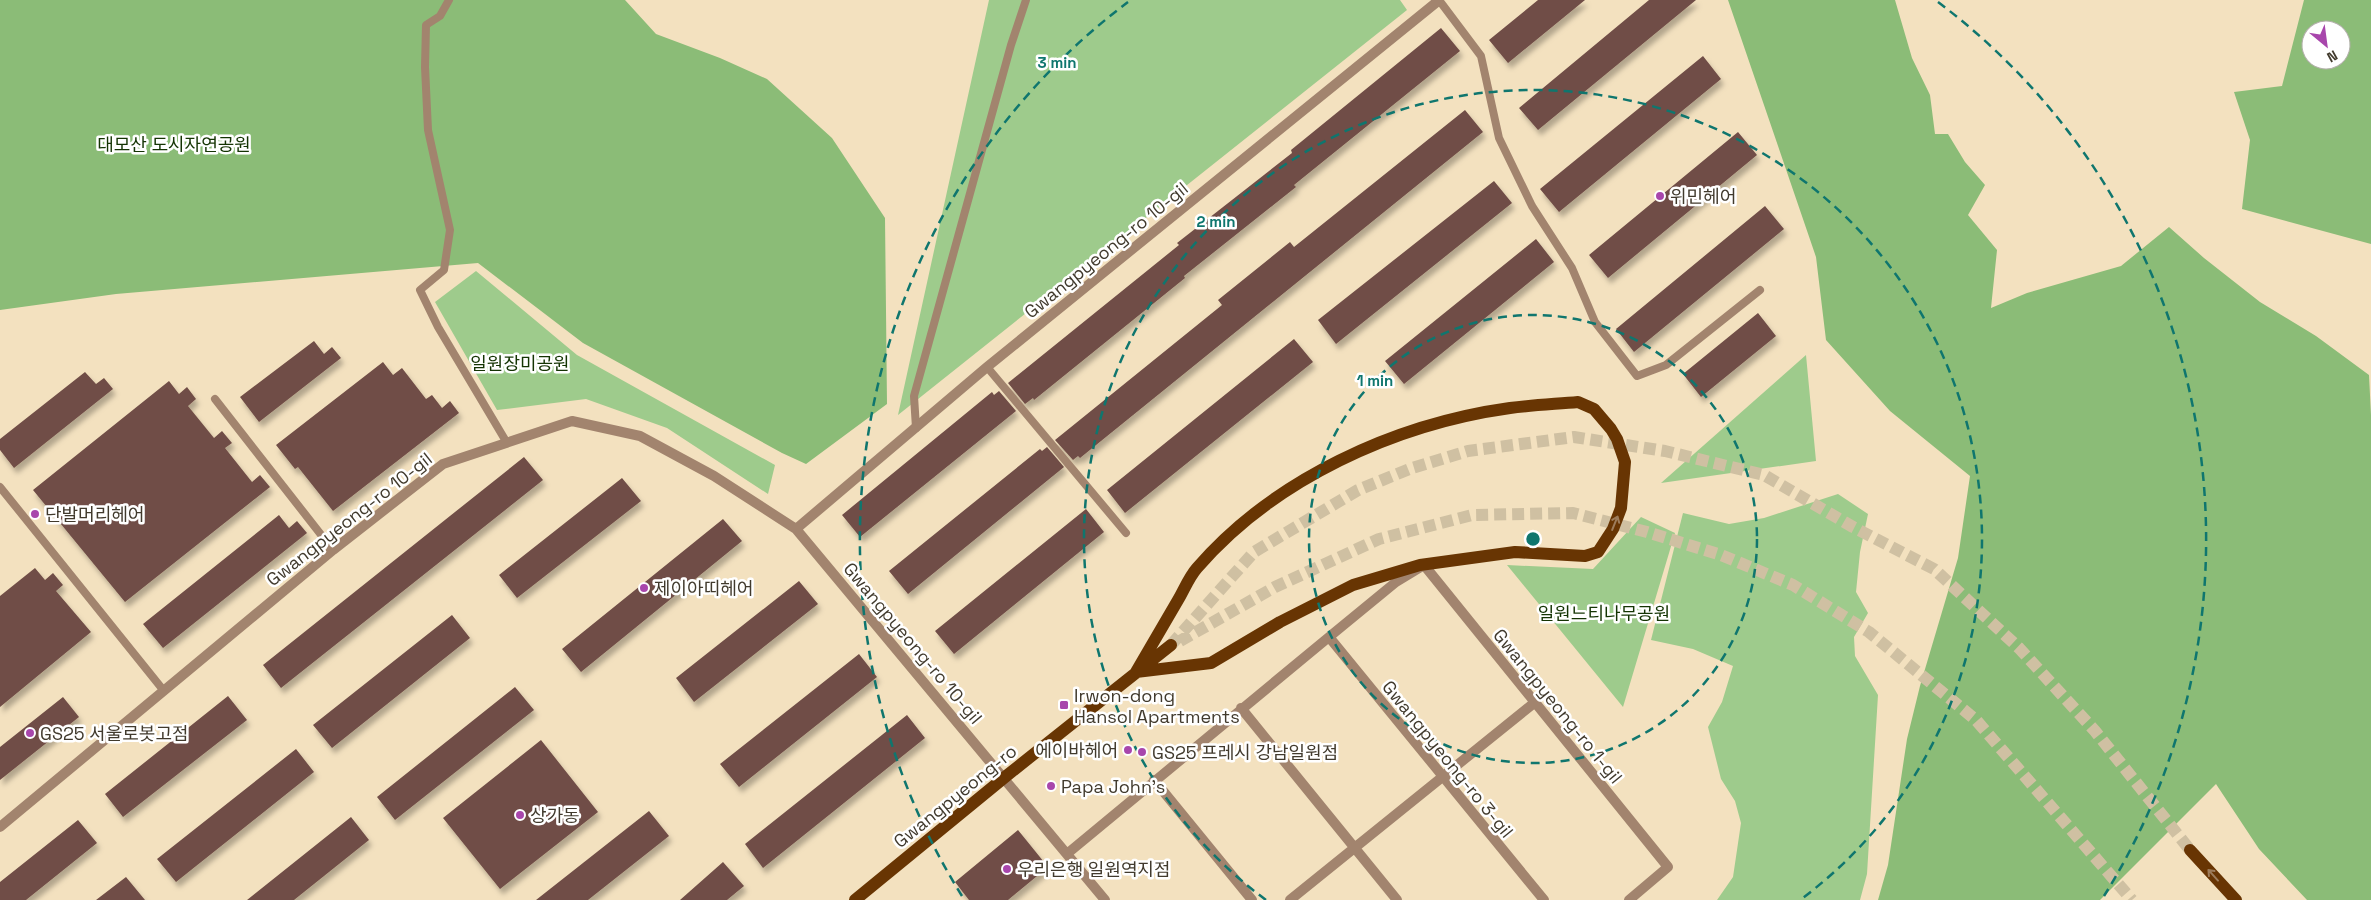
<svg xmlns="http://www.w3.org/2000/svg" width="2371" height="900" font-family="'Space Grotesk','Noto Sans KR',sans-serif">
<defs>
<filter id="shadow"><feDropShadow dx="3" dy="5.5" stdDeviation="2.5" flood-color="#0004"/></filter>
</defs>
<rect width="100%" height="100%" fill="#f3e1bf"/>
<path fill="#9ecb8c" d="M 989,0 L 1400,0 L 1407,10 L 898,415 Z
M 476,271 L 577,355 L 775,465 L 768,494 L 667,428 L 586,399 L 497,410 L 435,302 Z
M 1806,355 L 1816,461 L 1661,483 Z
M 1838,494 L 1868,514 L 1860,552 L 1856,592 L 1868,613 L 1854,637 L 1855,656 L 1878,695 L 1867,874 L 1860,900 L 1717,900 L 1733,877 L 1741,823 L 1735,801 L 1721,779 L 1708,727 L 1722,702 L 1733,666 L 1693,649 L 1651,640 L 1683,513 L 1729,524 L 1764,518 Z
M 1641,517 L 1675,533 L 1623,707 L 1507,565 L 1593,569 Z"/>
<path fill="#8bbc77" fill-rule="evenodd" d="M 0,0 L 625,0 L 656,34 L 720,58 L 767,79 L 832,138 L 885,218 L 887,404 L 806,464 L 782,453 L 583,343 L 478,263 L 116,294 L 0,310 Z
M 1728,0 L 1895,0 L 1912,58 L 1930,95 L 1935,134 L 1948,134 L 1965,162 L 1985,185 L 1968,215 L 1997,250 L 1991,308 L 2027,293 L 2121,266 L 2169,227 L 2204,258 L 2260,302 L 2316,336 L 2369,375 L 2371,415 L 2371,900 L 2307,900 L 2259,849 L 2216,784 L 2100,900 L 1878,900 L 1888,865 L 1907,739 L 1920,686 L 1958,558 L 1970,476 L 1890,411 L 1826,340 L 1816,257 Z
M 2304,0 L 2371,0 L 2371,244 L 2242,209 L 2250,140 L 2234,92 L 2282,86 ZM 2311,30 L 2341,30 L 2341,60 L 2311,60 Z"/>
<path fill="#704d46" filter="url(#shadow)" d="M 1538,0 L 1585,0 L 1508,63 L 1489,40 Z
M 1649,0 L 1696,0 L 1538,130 L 1519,108 Z
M 1441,28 L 1460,51 L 1294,185 L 1296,187 L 1184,276 L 1185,278 L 1034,400 L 1033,398 L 1025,404 L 1008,383 L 1179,245 L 1177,243 L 1292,153 L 1291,150 Z
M 1703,56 L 1721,79 L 1559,212 L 1540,189 Z
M 1465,110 L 1483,132 L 1080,458 L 1078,456 L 1073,460 L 1055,440 L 1222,305 L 1218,300 L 1290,242 L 1294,247 Z
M 1738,132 L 1757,155 L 1608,278 L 1589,255 Z
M 1494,181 L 1512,203 L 1336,344 L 1318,320 Z
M 1765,206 L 1784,229 L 1634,352 L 1616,329 Z
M 1536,239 L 1554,262 L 1404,384 L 1385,361 Z
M 1758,313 L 1776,336 L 1701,397 L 1683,374 Z
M 1294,339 L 1313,362 L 1125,513 L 1107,490 Z
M 314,341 L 324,354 L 332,347 L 341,358 L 259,422 L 240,397 Z
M 383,362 L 393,375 L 402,368 L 426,399 L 432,395 L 442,408 L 450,401 L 459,413 L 333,511 L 298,467 L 295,469 L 276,445 Z
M 85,372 L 96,384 L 104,378 L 113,389 L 14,468 L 0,450 L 0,439 Z
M 169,381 L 179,394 L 187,387 L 196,399 L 188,406 L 214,438 L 222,431 L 232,443 L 225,448 L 252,482 L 260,475 L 270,487 L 125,602 L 33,490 Z
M 999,391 L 1016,411 L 860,537 L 842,515 L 992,392 L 994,395 Z
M 1047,447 L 1064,467 L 908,594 L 889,571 L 1040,449 L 1042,451 Z
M 524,457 L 543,480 L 281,688 L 263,665 Z
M 622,478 L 641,501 L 517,598 L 499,575 Z
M 1086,509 L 1104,532 L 954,654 L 935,631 Z
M 279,515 L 289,528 L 297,521 L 307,533 L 163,648 L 143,624 Z
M 723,519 L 742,541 L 581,672 L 562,649 Z
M 35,568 L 45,580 L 53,573 L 63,585 L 56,591 L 91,632 L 0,707 L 0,596 Z
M 799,581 L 818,604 L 694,702 L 676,678 Z
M 452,615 L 470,638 L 332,748 L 313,725 Z
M 859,654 L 877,677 L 739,787 L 720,764 Z
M 515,687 L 534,710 L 395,820 L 377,797 Z
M 228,696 L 247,720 L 123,817 L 105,794 Z
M 63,697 L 79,717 L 0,780 L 0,747 Z
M 907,715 L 925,738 L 763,868 L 745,844 Z
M 541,740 L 598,812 L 500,889 L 443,818 Z
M 296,749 L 314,772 L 176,882 L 157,859 Z
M 649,811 L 669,836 L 588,900 L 536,900 Z
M 351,817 L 369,840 L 294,900 L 247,900 Z
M 78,820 L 97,843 L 26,900 L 0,900 L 0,882 Z
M 1018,830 L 1048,867 L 1008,900 L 969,900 L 955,882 Z
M 723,862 L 744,886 L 727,900 L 680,900 Z
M 126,877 L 145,900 L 96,900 Z"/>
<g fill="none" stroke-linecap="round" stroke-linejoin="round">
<path stroke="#cfc0a2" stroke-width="12" stroke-dasharray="12 6" stroke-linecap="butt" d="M 1180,641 L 1275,587 L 1379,539 L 1472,515 L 1573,513 L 1647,532 L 1721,555 L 1793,585 L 1869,632 L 1976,720 L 2132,900
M 1171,645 L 1254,552 L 1358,490 L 1412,468 L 1468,451 L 1574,437 L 1665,451 L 1764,475 L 1853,527 L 1934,569 L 2019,648 L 2095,731 L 2190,850"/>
<path stroke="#a2846e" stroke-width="8" d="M 449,0 L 440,16 L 426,25 L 425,67 L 428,130 L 450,230 L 444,270 L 420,290 L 438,327 L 507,443
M 1439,0 L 1481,56 L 1499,138 L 1532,206 L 1572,268 L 1595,322 L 1637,376 L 1666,365 L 1760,290
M 987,367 L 1126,533
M 215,399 L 333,550
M 916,428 L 914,396 L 1011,45 L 1026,0
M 0,487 L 164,691"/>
<path stroke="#a2846e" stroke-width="10" d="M 796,529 L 987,367 L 1438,1
M 1329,637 L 1544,900
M 1241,708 L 1397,900
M 1154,780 L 1252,900
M 0,827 L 333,550 L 443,464 L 572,421 L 640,436 L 714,476 L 796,529 L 1105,900
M 1068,853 L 1329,637 L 1396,582 L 1424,565 L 1668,867 L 1629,900
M 1290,900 L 1534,703"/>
<path stroke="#683503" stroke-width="12" d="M 1578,402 L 1594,409 L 1611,429 L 1617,439 L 1625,462 L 1621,508 L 1613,529 L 1598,552 L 1585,556 L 1515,552 L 1420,565 L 1353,585 L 1280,622 L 1211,663 L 1136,672 C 1150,648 1164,624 1178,600 C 1184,590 1189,577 1197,568 C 1274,479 1395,424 1510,408 C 1533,405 1556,404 1578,402 Z
M 2190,850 L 2236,900
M 855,900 L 1005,777 L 1171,645"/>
</g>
<defs><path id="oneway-shaft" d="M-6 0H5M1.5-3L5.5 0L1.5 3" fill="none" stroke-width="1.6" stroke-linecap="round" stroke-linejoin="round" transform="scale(1.25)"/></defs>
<g stroke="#9d7c5b">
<use href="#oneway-shaft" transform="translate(1615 523) rotate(-68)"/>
<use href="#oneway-shaft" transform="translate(2213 875) rotate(-132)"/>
</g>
<g fill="none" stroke="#0f766e" stroke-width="2.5" stroke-dasharray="9 6">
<circle cx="1533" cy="539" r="224"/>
<path d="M1266 900A449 449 0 1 1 1800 900"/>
<path d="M962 896A673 673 0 0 1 1128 2M1938 2A673 673 0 0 1 2104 896"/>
</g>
<g fill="#a846ac" stroke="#fff" stroke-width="2">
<circle cx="1660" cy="196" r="5"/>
<circle cx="35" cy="514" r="5"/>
<circle cx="644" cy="588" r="5"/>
<rect x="1059" y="700" width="10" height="10" rx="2.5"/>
<circle cx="30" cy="733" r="5"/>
<circle cx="1128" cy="750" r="5"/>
<circle cx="1142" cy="752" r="5"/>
<circle cx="1051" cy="786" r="5"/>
<circle cx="520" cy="815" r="5"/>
<circle cx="1007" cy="869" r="5"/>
</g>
<g text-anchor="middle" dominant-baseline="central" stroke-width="5" stroke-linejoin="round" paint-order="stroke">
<g font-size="18" fill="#143403" stroke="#fff">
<text x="174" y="144">대모산 도시자연공원</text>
<text x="520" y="363">일원장미공원</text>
<text x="1604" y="613">일원느티나무공원</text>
</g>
<g font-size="18" fill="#413a2d" stroke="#fff" text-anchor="start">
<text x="1670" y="196">위민헤어</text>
<text x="45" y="514">단발머리헤어</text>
<text x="654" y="588">제이아띠헤어</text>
<text x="1074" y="695">Irwon-dong<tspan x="1074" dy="21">Hansol Apartments</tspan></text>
<text x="40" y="733">GS25 서울로봇고점</text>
<text x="1118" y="750" text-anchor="end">에이바헤어</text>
<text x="1152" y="752">GS25 프레시 강남일원점</text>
<text x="1061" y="786">Papa John's</text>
<text x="530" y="815">상가동</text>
<text x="1017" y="869">우리은행 일원역지점</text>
</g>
<g font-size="18" fill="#413a2d" stroke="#fff">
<text transform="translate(1106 250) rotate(-39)">Gwangpyeong-ro 10-gil</text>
<text transform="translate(349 519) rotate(-38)">Gwangpyeong-ro 10-gil</text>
<text transform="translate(913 643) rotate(50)">Gwangpyeong-ro 10-gil</text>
<text transform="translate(1558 706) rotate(51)">Gwangpyeong-ro 1-gil</text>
<text transform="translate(1448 759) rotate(51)">Gwangpyeong-ro 3-gil</text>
<text transform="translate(955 796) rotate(-39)">Gwangpyeong-ro</text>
</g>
</g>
<circle cx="1533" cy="539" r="8" fill="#0f766e" stroke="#fff" stroke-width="2.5"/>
<g font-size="15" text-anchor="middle" font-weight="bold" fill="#0f766e" stroke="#fff" stroke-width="5" stroke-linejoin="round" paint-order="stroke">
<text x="1057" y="68">3 min</text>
<text x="1216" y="227">2 min</text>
<text x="1375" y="386">1 min</text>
</g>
<g transform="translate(2326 45) rotate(151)"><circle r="24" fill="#ffffff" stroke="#b3b0ab"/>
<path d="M0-4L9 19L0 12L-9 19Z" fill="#a846ac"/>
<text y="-8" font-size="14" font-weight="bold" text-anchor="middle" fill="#413a2d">N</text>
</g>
</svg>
